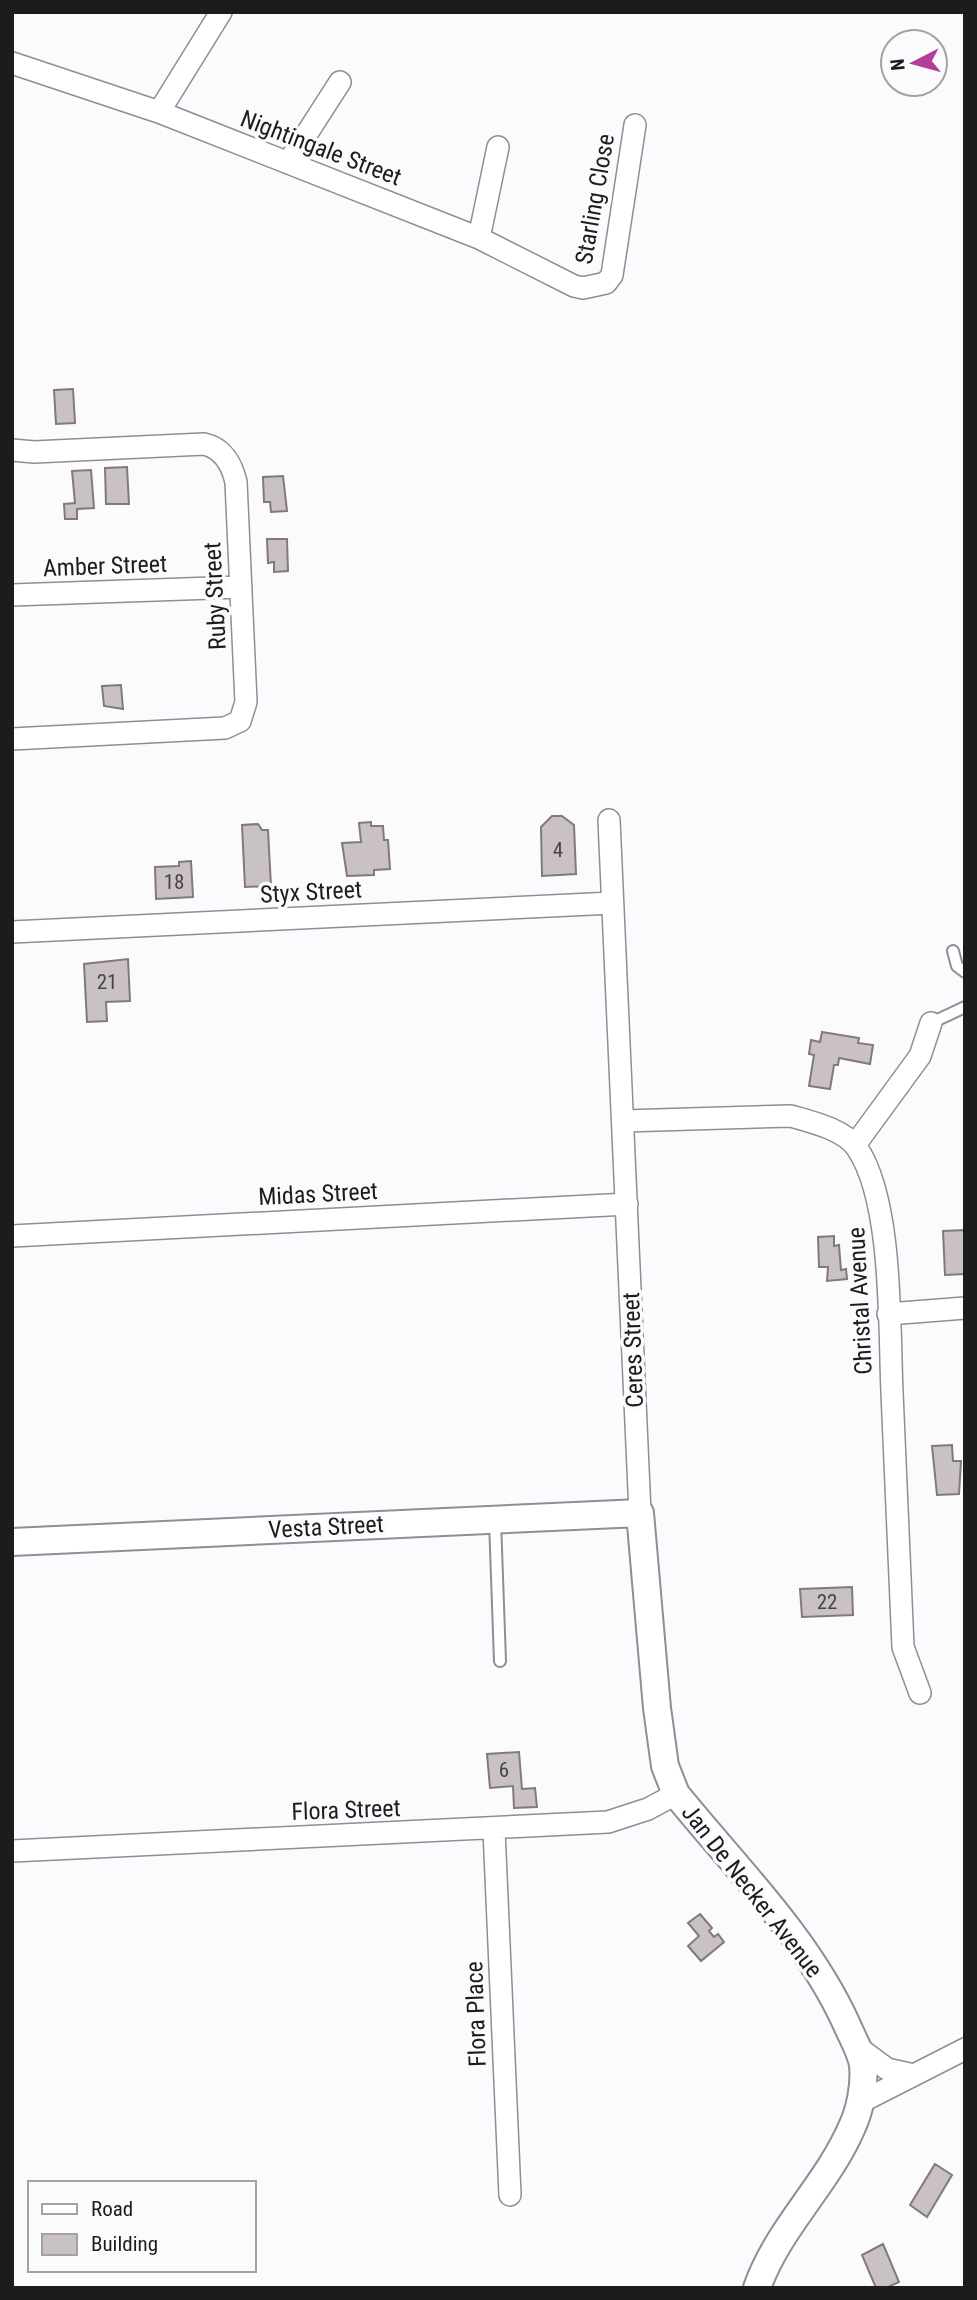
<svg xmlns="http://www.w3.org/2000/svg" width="977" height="2300" font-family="'Roboto Condensed',sans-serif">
<rect width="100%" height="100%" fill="#fbfbfe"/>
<path fill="#c9c1c6" stroke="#80797d" stroke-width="2" d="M 73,389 L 75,423 L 56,424 L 54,390 Z
M 127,467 L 129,504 L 106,504 L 105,468 Z
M 91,470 L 94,508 L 77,509 L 77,519 L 65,519 L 64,504 L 75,503 L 72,471 Z
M 283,476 L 287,511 L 271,512 L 270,502 L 264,502 L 263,477 Z
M 267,539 L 287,539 L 288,571 L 274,572 L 274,562 L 268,563 Z
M 121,685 L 123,709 L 104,706 L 102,686 Z
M 552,816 L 562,816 L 574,825 L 576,874 L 542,876 L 541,827 Z
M 371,822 L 371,826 L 383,826 L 384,840 L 388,840 L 390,869 L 374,870 L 374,875 L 347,876 L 342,843 L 361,842 L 359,823 Z
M 258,824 L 262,830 L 268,830 L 271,886 L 245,887 L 242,825 Z
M 191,861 L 193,897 L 156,899 L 155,867 L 179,866 L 179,862 Z
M 128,959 L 130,1001 L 106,1002 L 107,1021 L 87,1022 L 84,964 Z
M 822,1032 L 859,1038 L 858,1043 L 873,1045 L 870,1064 L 839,1058 L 838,1065 L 834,1065 L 830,1089 L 809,1086 L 814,1055 L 809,1054 L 811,1040 L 820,1042 Z
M 965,1230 L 965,1274 L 945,1275 L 943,1231 Z
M 834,1236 L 834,1246 L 839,1245 L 841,1270 L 846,1269 L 847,1279 L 827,1281 L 828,1267 L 819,1267 L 818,1237 Z
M 952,1445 L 953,1461 L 961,1461 L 959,1494 L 937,1495 L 932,1446 Z
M 852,1587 L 853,1615 L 802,1617 L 800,1589 Z
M 519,1752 L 522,1789 L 535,1788 L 537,1807 L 514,1808 L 513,1786 L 490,1788 L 487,1754 Z
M 700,1914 L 712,1928 L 709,1931 L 714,1937 L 718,1934 L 724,1942 L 701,1961 L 688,1946 L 699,1936 L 688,1923 Z
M 935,2164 L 952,2175 L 927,2217 L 910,2205 Z
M 883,2244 L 899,2282 L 886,2288 L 876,2288 L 862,2255 Z"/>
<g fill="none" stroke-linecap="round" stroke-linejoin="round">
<g stroke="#8f8d95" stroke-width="14">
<path id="service" d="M 953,951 L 957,966 L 965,972
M 931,1023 L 965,1007
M 495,1521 L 500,1661"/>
</g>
<g stroke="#8f8d95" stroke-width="24">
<path id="minor" d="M 12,63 L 159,112 L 479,238 L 574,286 L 583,288 L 606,283 L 612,275 L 635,125
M 159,112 L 221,12
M 288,163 L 340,82
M 479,238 L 498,147
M 12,450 L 34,452 L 204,444 C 223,448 232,465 236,482 L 246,702 L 240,721 L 225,728 L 12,739
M 12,595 L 241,587
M 609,820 L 640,1513
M 12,932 L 612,903
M 624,1121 L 791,1116 C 811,1122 844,1129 857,1148 C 893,1201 889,1326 892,1392 C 895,1477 899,1562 903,1647 L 920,1693
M 855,1145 L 920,1056 L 931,1023
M 12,1236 L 627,1204
M 888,1314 L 965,1308
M 494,1830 L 510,2195
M 12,1851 L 608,1822 L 648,1809 L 676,1794
M 856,2046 L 887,2069 L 914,2075
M 861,2102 L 965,2049"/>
</g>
<g stroke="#8f8d95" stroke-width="30">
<path id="tertiary" d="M 12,1542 L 640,1513 L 657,1708 L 665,1766 L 676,1794 C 736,1868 807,1937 847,2025 C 852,2037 861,2052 863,2065 C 865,2085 860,2110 852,2127 C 827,2185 778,2228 757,2288"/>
</g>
<use href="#service" stroke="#fff" stroke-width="10"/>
<use href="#minor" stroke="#fff" stroke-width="21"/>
<use href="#tertiary" stroke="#fff" stroke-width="26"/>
</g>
<g text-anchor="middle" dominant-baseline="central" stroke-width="7" stroke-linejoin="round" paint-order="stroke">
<g font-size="21" fill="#474448">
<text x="558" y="850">4</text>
<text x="174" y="882">18</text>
<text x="107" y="982">21</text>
<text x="827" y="1602">22</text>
<text x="504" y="1770">6</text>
</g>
<g font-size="24" fill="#1c1b1e" stroke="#fbfbfe">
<text transform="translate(321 148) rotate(21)">Nightingale Street</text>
<text transform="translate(595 199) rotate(-80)">Starling Close</text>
<text transform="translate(105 566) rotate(-2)">Amber Street</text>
<text transform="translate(215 596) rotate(-93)">Ruby Street</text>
<text transform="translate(311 892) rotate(-3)">Styx Street</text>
<text transform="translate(318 1194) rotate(-3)">Midas Street</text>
<text transform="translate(860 1301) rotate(-93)">Christal Avenue</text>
<text transform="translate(633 1350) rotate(-92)">Ceres Street</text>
<text transform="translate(326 1527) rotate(-3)">Vesta Street</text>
<text transform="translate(346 1810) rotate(-2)">Flora Street</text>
<text transform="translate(752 1891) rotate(52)">Jan De Necker Avenue</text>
<text transform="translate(476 2014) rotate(-92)">Flora Place</text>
</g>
</g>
<rect width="977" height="2300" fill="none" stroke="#1c1b1e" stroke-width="28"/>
<rect x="28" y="2181" width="228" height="91" fill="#fbfbfe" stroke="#a2a1a4" stroke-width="2"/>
<rect x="42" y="2204" width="35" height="10" fill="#ffffff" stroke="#a2a1a4" stroke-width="2"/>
<text x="91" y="2216" font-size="21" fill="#1c1b1e">Road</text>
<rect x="42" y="2234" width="35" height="21" fill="#c9c1c6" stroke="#a2a1a4" stroke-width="2"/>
<text x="91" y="2251" font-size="21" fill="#1c1b1e">Building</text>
<g transform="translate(914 63) rotate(264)"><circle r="33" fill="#fbfbfe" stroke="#a2a1a4" stroke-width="2"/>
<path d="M0-5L12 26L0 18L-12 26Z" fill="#b33f98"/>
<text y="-10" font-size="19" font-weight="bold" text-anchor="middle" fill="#1c1b1e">N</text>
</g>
</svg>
